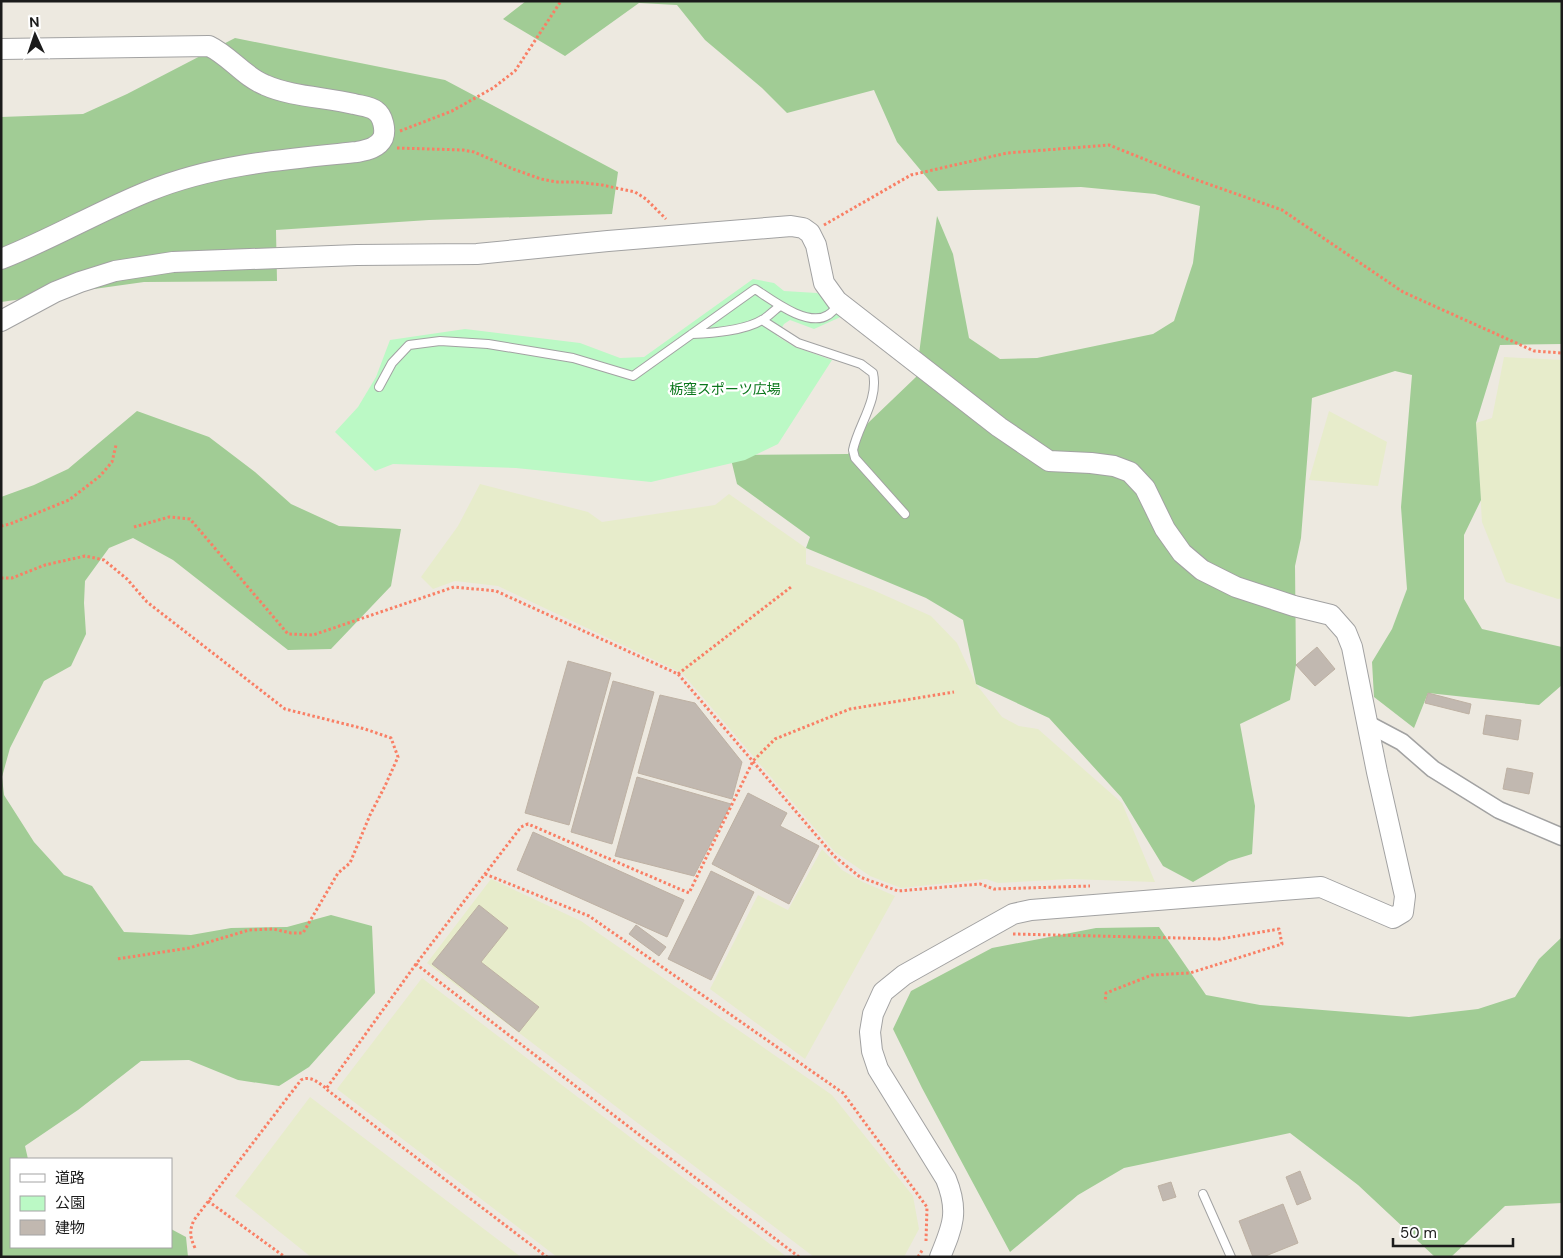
<svg xmlns="http://www.w3.org/2000/svg" width="1563" height="1258" font-family="'DM Sans','Noto Sans JP',sans-serif">
<rect width="100%" height="100%" fill="#ede9e0"/>
<path fill="#e7eccb" d="M 1504,357 L 1562,360 L 1562,598 L 1558,599 L 1506,582 L 1482,522 L 1476,423 L 1492,418 Z
M 1329,411 L 1387,442 L 1378,486 L 1309,480 Z
M 480,484 L 588,512 L 602,522 L 715,505 L 729,494 L 806,548 L 806,564 L 873,590 L 931,616 L 957,643 L 976,684 L 1002,717 L 1019,726 L 1038,729 L 1122,803 L 1155,882 L 1070,879 L 998,883 L 986,879 L 901,888 L 870,876 L 835,852 L 682,673 L 498,586 L 455,581 L 433,589 L 421,577 L 458,526 Z
M 822,849 L 842,870 L 863,882 L 895,896 L 805,1059 L 710,989 L 758,895 L 788,910 Z
M 491,879 L 581,921 L 832,1095 L 913,1196 L 919,1229 L 904,1257 L 814,1257 L 427,963 Z
M 422,978 L 787,1257 L 557,1257 L 337,1089 Z
M 310,1097 L 521,1257 L 311,1257 L 235,1196 Z"/>
<path fill="#a1cc95" d="M 526,1 L 1562,1 L 1562,344 L 1500,345 L 1476,423 L 1481,500 L 1464,535 L 1464,599 L 1482,629 L 1562,647 L 1562,685 L 1539,705 L 1428,693 L 1414,728 L 1374,697 L 1372,662 L 1392,629 L 1407,589 L 1401,507 L 1412,375 L 1395,371 L 1312,398 L 1301,538 L 1295,566 L 1296,665 L 1290,700 L 1240,724 L 1255,806 L 1252,854 L 1229,861 L 1193,882 L 1163,866 L 1121,797 L 1049,718 L 976,684 L 963,620 L 926,598 L 806,548 L 810,537 L 737,484 L 730,455 L 848,454 L 868,423 L 916,377 L 937,216 L 953,254 L 969,338 L 1000,359 L 1037,358 L 1153,334 L 1174,321 L 1193,263 L 1200,206 L 1155,194 L 1081,187 L 938,191 L 897,142 L 874,90 L 787,113 L 762,88 L 705,40 L 677,5 L 639,3 L 565,56 L 503,19 Z
M 235,38 L 445,80 L 618,172 L 612,214 L 429,220 L 276,230 L 277,281 L 144,282 L 1,302 L 1,117 L 83,114 L 127,94 Z
M 137,411 L 209,437 L 255,472 L 291,504 L 339,526 L 401,529 L 391,586 L 331,649 L 288,650 L 173,560 L 133,538 L 109,548 L 85,581 L 84,603 L 86,634 L 71,666 L 44,681 L 10,748 L 2,777 L 4,795 L 34,842 L 64,875 L 92,886 L 124,932 L 191,935 L 231,928 L 287,927 L 331,915 L 372,926 L 375,993 L 309,1067 L 279,1086 L 238,1080 L 189,1060 L 141,1061 L 78,1110 L 25,1146 L 28,1159 L 11,1159 L 11,1247 L 171,1247 L 171,1229 L 186,1237 L 188,1257 L 1,1257 L 1,497 L 34,485 L 68,469 Z
M 1159,927 L 1206,995 L 1260,1005 L 1409,1017 L 1478,1009 L 1515,997 L 1539,959 L 1562,937 L 1562,1203 L 1505,1206 L 1451,1257 L 1435,1257 L 1358,1185 L 1290,1133 L 1124,1168 L 1078,1195 L 1010,1252 L 922,1088 L 893,1029 L 911,991 L 992,948 L 1096,928 Z"/>
<path fill="#bbf9c5" d="M 753,279 L 774,283 L 784,291 L 817,293 L 827,300 L 845,315 L 814,329 L 790,320 L 784,324 L 777,336 L 795,347 L 832,360 L 778,444 L 745,460 L 651,482 L 516,468 L 393,464 L 375,471 L 335,432 L 358,407 L 376,377 L 390,340 L 465,329 L 580,343 L 620,358 L 644,357 Z"/>
<path fill="#c1b8b0" stroke="#beb1a3" d="M 1317,647 L 1335,669 L 1315,686 L 1296,665 Z
M 568,661 L 611,673 L 569,825 L 525,813 Z
M 613,681 L 654,692 L 612,844 L 571,832 Z
M 1428,693 L 1471,704 L 1469,714 L 1425,703 Z
M 660,695 L 695,703 L 742,762 L 732,799 L 638,773 Z
M 1486,715 L 1521,720 L 1518,740 L 1483,734 Z
M 1507,768 L 1533,773 L 1529,794 L 1503,789 Z
M 637,777 L 731,804 L 694,876 L 615,856 Z
M 748,793 L 787,813 L 780,826 L 819,846 L 789,904 L 712,864 Z
M 533,832 L 684,900 L 667,937 L 517,870 Z
M 711,871 L 754,892 L 711,980 L 668,959 Z
M 479,905 L 508,928 L 481,962 L 539,1007 L 519,1032 L 432,964 Z
M 636,925 L 666,947 L 659,956 L 629,934 Z
M 1300,1171 L 1311,1199 L 1297,1205 L 1286,1177 Z
M 1171,1182 L 1176,1197 L 1163,1201 L 1158,1186 Z
M 1283,1204 L 1298,1243 L 1263,1257 L 1253,1257 L 1239,1221 Z"/>
<g fill="none" stroke-linecap="round" stroke-linejoin="round">
<g stroke="#a2a2a2" stroke-width="10">
<path id="service" d="M 762,320 L 798,343 L 861,364 L 873,373 C 879,400 858,425 853,450 L 855,458 L 905,514
M 692,334 C 712,333 744,331 762,320 C 768,317 774,310 780,306
M 379,387 L 392,363 L 409,345 L 440,341 L 488,344 L 573,358 L 633,376 L 755,289 C 772,300 808,328 828,315 C 833,312 836,307 840,304
M 1203,1194 L 1231,1257"/>
</g>
<g stroke="#a2a2a2" stroke-width="19">
<path id="minor" d="M 1368,724 L 1402,742 L 1433,769 L 1499,810 L 1562,837"/>
</g>
<g stroke="#a2a2a2" stroke-width="22">
<path id="tertiary" d="M 1,49 L 209,46 C 230,56 243,76 265,85 C 292,97 325,97 354,104 C 361,106 370,106 376,111 C 383,116 386,130 383,138 C 378,148 367,150 357,152 C 287,159 215,164 149,191 C 99,211 52,239 1,259
M 1,321 L 55,292 L 80,282 L 115,271 L 173,262 L 357,255 L 477,254 L 608,241 L 791,226 L 803,228 L 810,233 L 816,245 L 824,283 L 837,301 L 999,427 L 1049,461 L 1091,463 L 1114,466 L 1130,472 L 1145,488 L 1165,529 L 1182,553 L 1202,570 L 1236,587 L 1294,606 L 1331,615 L 1346,632 L 1352,647 L 1377,772 L 1405,896 L 1403,912 L 1393,918 L 1321,887 L 1031,910 L 1013,914 L 904,975 L 883,992 L 873,1014 L 870,1032 L 872,1051 L 878,1069 L 946,1179 C 959,1211 953,1226 940,1257"/>
</g>
<path stroke="#f97f65" stroke-width="3" stroke-dasharray="2.5 2.5" stroke-linecap="butt" d="M 400,131 L 452,111 L 493,88 L 515,71 L 561,1
M 397,148 L 463,150 L 474,152 L 513,169 L 541,179 L 556,182 L 577,182 L 602,185 L 635,192 L 646,199 L 666,219
M 824,225 L 911,175 L 1007,153 L 1109,145 L 1194,179 L 1282,210 L 1403,292 L 1534,351 L 1562,353
M 1,526 L 10,524 L 69,500 L 100,476 L 112,462 L 116,445
M 134,527 L 169,517 L 190,519 L 288,634 L 313,635 L 454,587 L 496,591 L 678,674 L 834,856 L 860,877 L 898,891 L 980,884 L 994,889 L 1090,886
M 1,578 L 12,578 L 45,565 L 85,556 L 104,560 L 127,579 L 147,602 L 285,709 L 365,729 L 391,738 L 398,757 L 385,786 L 370,815 L 350,863 L 338,873 L 303,933 L 291,933 L 273,929 L 249,930 L 189,948 L 117,959
M 678,674 L 791,587
M 485,874 L 589,916 L 843,1093 L 927,1207 L 926,1241
M 1013,934 L 1220,939 L 1279,929 L 1282,944 L 1190,973 L 1152,975 L 1106,993 L 1105,1002
M 416,964 L 326,1089 L 547,1257
M 208,1201 L 285,1257
M 195,1248 C 190,1237 189,1231 194,1220 L 301,1080 C 311,1075 318,1083 326,1088
M 799,1257 L 416,964 L 521,827 L 528,824 L 689,893 L 753,761 L 775,739 L 850,709 L 954,692
M 918,1257 L 923,1249"/>
<use href="#service" stroke="#fff" stroke-width="8"/>
<use href="#minor" stroke="#fff" stroke-width="16"/>
<use href="#tertiary" stroke="#fff" stroke-width="20"/>
</g>
<g text-anchor="middle" dominant-baseline="central" stroke-width="4.5" stroke-linejoin="round" paint-order="stroke">
<g font-size="14" fill="#0b771c" stroke="#fff">
<text x="725" y="389">栃窪スポーツ広場</text>
</g>
</g>
<rect width="1563" height="1258" fill="none" stroke="#1b1b1b" stroke-width="5"/>
<rect x="10" y="1158" width="162" height="90" fill="#ffffff" stroke="#a4a4a4"/>
<rect x="20" y="1174" width="25" height="8" fill="#ffffff" stroke="#a4a4a4"/>
<text x="55" y="1183" font-size="15" fill="#1b1b1b">道路</text>
<rect x="20" y="1196" width="25" height="15" fill="#bbf9c5" stroke="#a4a4a4"/>
<text x="55" y="1208" font-size="15" fill="#1b1b1b">公園</text>
<rect x="20" y="1220" width="25" height="15" fill="#c1b8b0" stroke="#a4a4a4"/>
<text x="55" y="1233" font-size="15" fill="#1b1b1b">建物</text>
<g transform="translate(35 35) rotate(357)" stroke="#ffffff" stroke-width="4" paint-order="stroke">
<path d="M0-4L9 19L0 12L-9 19Z" fill="#1b1b1b"/>
<text y="-8" font-size="14" font-weight="bold" text-anchor="middle" fill="#1b1b1b">N</text>
</g>
<path d="M1393 1238v8h120v-8" fill="none" stroke="#1b1b1b" stroke-width="2.5"/>
<text x="1400" y="1238" font-size="15" fill="#1b1b1b" stroke="#ffffff" stroke-width="4" paint-order="stroke">50 m</text>
</svg>
